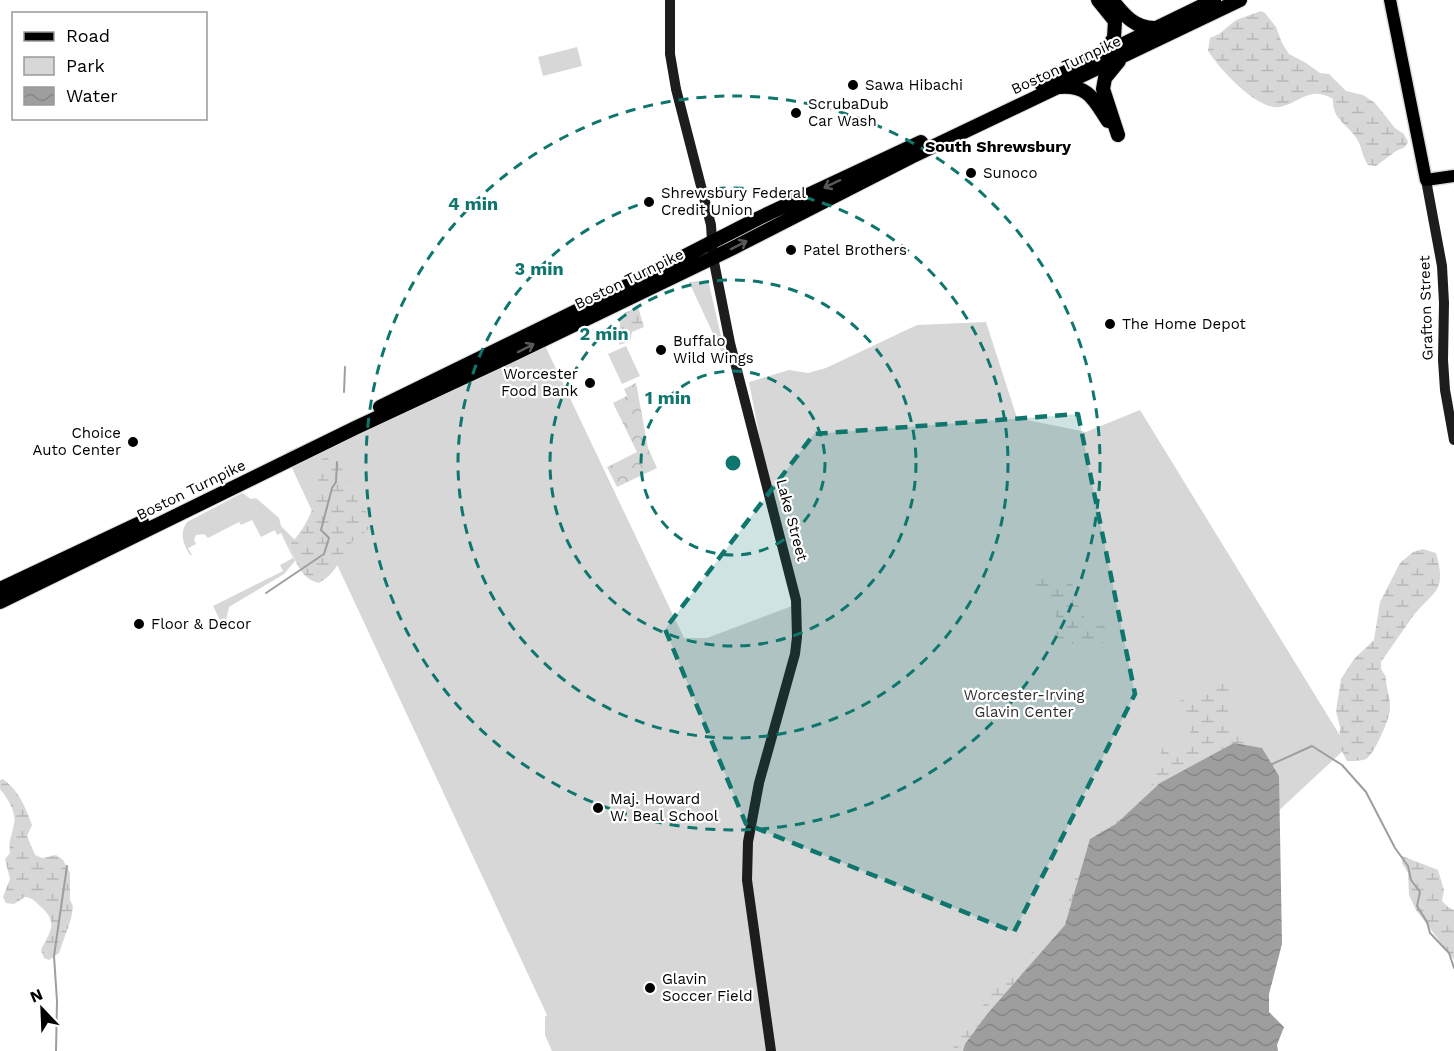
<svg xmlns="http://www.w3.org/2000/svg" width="1454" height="1051" font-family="'Work Sans',sans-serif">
<defs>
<pattern id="forest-crowns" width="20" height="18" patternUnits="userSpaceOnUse" patternTransform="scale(1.5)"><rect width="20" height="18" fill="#d7d7d7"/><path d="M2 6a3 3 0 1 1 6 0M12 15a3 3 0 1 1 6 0" fill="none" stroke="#b7b7b7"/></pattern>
<pattern id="wetland-marsh" width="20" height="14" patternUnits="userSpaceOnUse" patternTransform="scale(1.5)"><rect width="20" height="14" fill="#d7d7d7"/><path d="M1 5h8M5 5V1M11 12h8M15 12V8" fill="none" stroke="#b7b7b7"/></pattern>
<pattern id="water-waves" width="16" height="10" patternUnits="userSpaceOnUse" patternTransform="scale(1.5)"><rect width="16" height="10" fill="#9e9e9e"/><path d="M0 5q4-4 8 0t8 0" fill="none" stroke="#868686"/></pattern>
</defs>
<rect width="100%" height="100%" fill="#fff"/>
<path fill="#d7d7d7" d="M 577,47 L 582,66 L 543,76 L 538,57 Z
M 708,280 L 728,366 L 689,282 Z
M 986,322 L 1017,418 L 1086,432 L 1140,410 L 1347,747 L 1111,967 L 1137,1051 L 552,1051 L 545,1035 L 545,1017 L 547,1015 L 285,453 L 539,333 L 684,638 L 707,638 L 792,606 L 749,382 L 789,370 L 808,373 L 826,368 L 917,325 Z
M 626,346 L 640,376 L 622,384 L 608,354 Z
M 242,493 L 251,499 L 256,498 L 279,518 L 281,526 L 295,540 L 289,546 L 295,561 L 284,574 L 229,607 L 225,624 L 223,626 L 213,606 L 283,571 L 280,565 L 293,558 L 281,533 L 277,535 L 275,530 L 261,537 L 252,520 L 241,525 L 239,522 L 208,538 L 204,534 L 196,535 L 194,540 L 196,544 L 188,548 L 192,555 L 190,555 C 183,543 179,534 187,522 Z"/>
<path fill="url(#forest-crowns)" d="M 636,383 L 648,448 L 657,468 L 617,487 L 607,467 L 637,452 L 613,403 L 627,396 L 624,389 Z"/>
<path fill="url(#wetland-marsh)" d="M 1261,11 L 1265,13 L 1276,27 L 1282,43 L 1289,54 L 1306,63 L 1320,73 L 1329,74 L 1346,91 L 1363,95 L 1375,103 L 1395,128 L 1404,134 L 1408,142 L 1405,147 L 1396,151 L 1376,166 L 1368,165 C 1362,156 1362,147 1357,139 C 1347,123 1332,120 1333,99 C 1309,85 1300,103 1280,107 C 1257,111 1219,68 1208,51 L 1210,38 L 1219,34 L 1236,20 Z
M 638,307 L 644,327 L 632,332 L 630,341 L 619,345 L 620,322 L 624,313 Z
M 326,457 L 339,462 L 360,507 L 374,518 C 369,534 362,532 352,542 C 337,558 341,570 319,583 C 301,579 296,562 289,546 C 305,528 315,510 318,486 C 319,478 316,470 317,462 Z
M 1423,549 L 1436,553 C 1448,595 1432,590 1411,619 C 1401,633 1391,648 1381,662 L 1381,669 L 1386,677 C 1385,685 1391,698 1390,709 C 1390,718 1374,755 1366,759 C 1361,761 1352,761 1347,761 L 1339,745 L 1340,727 L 1336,711 L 1341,679 L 1354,659 L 1374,640 L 1380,602 L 1400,563 L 1413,552 Z
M 1044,572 L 1049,573 L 1056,581 L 1064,578 L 1071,581 L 1084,617 L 1089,623 C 1100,624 1107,625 1111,636 C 1099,650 1088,644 1073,644 C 1066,644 1064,645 1058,642 C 1052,628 1062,612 1048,601 C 1043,596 1036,595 1031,590 L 1036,576 Z
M 1218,682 L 1229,684 L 1234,691 C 1225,725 1220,732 1257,744 L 1262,754 L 1273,763 L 1268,774 L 1111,1051 L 951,1051 L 957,1042 L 960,1033 L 990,997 L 990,992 L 1023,958 L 1062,934 C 1068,900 1076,862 1097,834 C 1111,816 1145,800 1154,781 C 1158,772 1159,759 1162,749 L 1166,746 L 1176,749 L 1187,742 L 1192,727 L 1190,722 L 1175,711 L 1178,702 Z
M 3,779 C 19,791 25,806 32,825 L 27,836 L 35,855 L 42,858 L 56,855 L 63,860 L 70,873 L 70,900 L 73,906 L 71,919 L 59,953 L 49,960 L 44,958 L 41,950 C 50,931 59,923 41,907 C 36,902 33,898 25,897 L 14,904 L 6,903 L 3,897 L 10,879 L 5,859 L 10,853 C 8,839 12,837 14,824 C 17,813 7,797 0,789 L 0,780 Z
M 1402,856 L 1438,870 L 1444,890 L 1442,901 L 1448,907 L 1454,910 L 1454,960 L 1416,910 L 1409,895 L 1408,873 L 1402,863 Z"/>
<path fill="url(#water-waves)" d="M 1234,743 L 1262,748 L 1279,776 L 1282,944 L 1269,994 L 1269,1012 L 1284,1027 L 1277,1045 L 1278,1051 L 963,1051 L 965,1044 L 988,1013 L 1065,925 L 1090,839 L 1116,824 L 1160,783 Z"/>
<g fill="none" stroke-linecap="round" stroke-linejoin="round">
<path stroke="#9e9e9e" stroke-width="2" d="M 344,392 L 345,367
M 266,593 L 324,554 L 329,538 L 321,530 L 332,488 L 336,482 L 337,462
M 1270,765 L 1312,746 L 1342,765 L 1366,792 L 1395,848 L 1408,866 L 1411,880 L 1420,892 L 1417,906 L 1427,922 L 1430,933 L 1449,953 L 1454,968
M 56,1051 L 57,1001 L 54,956 L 67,866"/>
<g stroke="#dbdbdb" stroke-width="15">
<path id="primary" d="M 1390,0 L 1426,180 L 1454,176"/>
</g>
<g stroke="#dbdbdb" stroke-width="16">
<path id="highway" d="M 1098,0 L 1115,21 L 1114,38 L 1104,52
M 1112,0 C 1124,15 1135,29 1156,28
M 1041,84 L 1214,0
M 1060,87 C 1089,85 1094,100 1108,121
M 1118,135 L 1103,89 L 1105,78 L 1119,61
M 380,407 L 603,298 L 759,218 L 921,142
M 0,589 L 142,522
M 0,602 L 355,428 L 516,353 L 731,249 L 911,157 L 1240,0"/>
</g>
<path stroke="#1d1d1d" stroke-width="10" d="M 670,0 L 670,54 L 676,89 L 711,225 L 713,257 L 730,343 L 796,600 L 797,637 L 795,654 L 759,783 L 748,842 L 747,880 L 771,1051
M 1426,180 L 1442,266 L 1444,303 L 1443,360 L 1445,390 L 1454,440"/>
<use href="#primary" stroke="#000" stroke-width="12"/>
<use href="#highway" stroke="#000" stroke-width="14"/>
</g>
<defs><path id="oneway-shaft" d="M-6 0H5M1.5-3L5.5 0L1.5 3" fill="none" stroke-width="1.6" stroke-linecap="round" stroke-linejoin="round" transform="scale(1.5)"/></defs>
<g stroke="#595959">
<use href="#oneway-shaft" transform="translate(832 184) rotate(155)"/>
<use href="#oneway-shaft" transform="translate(739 245) rotate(-27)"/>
<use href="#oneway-shaft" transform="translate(526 348) rotate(-27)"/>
</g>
<path fill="#0f766e" fill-opacity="0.2" stroke="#0f766e" stroke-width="4.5" stroke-dasharray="12 8" stroke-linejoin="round" d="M 1078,414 L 1135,694 L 1014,932 L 746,824 L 665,629 L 814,434 Z"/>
<g fill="none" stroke="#0f766e" stroke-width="3" stroke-dasharray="10 8">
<circle cx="733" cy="463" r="92"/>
<circle cx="733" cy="463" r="183"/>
<circle cx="733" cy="463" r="275"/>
<circle cx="733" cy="463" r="367"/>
</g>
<g fill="#000" stroke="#fff" stroke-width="2">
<circle cx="853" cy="85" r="6"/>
<circle cx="796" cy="113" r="6"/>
<circle cx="971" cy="173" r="6"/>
<circle cx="649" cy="202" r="6"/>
<circle cx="791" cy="250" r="6"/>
<circle cx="1110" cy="324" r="6"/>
<circle cx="661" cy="350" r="6"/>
<circle cx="590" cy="383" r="6"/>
<circle cx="133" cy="442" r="6"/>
<circle cx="139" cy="624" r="6"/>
<circle cx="598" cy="808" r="6"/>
<circle cx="650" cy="988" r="6"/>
</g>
<g text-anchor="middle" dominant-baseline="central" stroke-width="4.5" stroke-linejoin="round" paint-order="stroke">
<g font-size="15" fill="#000" stroke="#fff">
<text transform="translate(1066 65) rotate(-25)">Boston Turnpike</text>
<text transform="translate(629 279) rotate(-26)">Boston Turnpike</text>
<text transform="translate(1426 308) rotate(-92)">Grafton Street</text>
<text transform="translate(191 490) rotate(-26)">Boston Turnpike</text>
<text transform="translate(792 520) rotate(75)">Lake Street</text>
</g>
<g font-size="15" fill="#000" stroke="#fff" text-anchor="start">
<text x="865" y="85">Sawa Hibachi</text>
<text x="808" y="104">ScrubaDub<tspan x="808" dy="17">Car Wash</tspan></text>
<text x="983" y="173">Sunoco</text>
<text x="661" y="193">Shrewsbury Federal<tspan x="661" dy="17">Credit Union</tspan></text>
<text x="803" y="250">Patel Brothers</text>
<text x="1122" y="324">The Home Depot</text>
<text x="673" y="341">Buffalo<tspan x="673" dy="17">Wild Wings</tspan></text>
<text x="578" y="374" text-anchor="end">Worcester<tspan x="578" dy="17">Food Bank</tspan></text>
<text x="121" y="433" text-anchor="end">Choice<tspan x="121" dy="17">Auto Center</tspan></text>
<text x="151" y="624">Floor &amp; Decor</text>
<text x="610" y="799">Maj. Howard<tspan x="610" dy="17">W. Beal School</tspan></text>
<text x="662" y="979">Glavin<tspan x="662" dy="17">Soccer Field</tspan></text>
</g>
<g font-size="15" fill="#2e2e2e" stroke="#fff">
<text x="1024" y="695">Worcester-Irving<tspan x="1024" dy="17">Glavin Center</tspan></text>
</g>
<g font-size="16" font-weight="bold" fill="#000" stroke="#fff">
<text x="998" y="146">South Shrewsbury</text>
</g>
</g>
<circle cx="733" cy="463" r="9" fill="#0f766e" stroke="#fff" stroke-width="3"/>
<g font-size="18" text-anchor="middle" font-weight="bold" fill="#0f766e" stroke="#fff" stroke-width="4.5" stroke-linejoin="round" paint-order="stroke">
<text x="473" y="210">4 min</text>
<text x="539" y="275">3 min</text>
<text x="604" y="340">2 min</text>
<text x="668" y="404">1 min</text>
</g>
<rect x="12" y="12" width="195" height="108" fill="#ffffff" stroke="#999999" stroke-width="1.5"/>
<rect x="24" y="32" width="30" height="9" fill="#000000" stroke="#999999" stroke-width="1.5"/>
<text x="66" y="42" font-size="18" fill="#000000">Road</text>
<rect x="24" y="57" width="30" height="18" fill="#d7d7d7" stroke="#999999" stroke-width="1.5"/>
<text x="66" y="72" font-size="18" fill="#000000">Park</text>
<rect x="24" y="87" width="30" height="18" fill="url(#water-waves)" stroke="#999999" stroke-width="1.5"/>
<text x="66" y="102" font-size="18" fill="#000000">Water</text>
<g transform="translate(42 1009) rotate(337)" stroke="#ffffff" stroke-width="4.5" paint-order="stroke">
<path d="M0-4.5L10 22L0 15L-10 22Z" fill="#000000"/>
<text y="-9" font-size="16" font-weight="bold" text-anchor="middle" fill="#000000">N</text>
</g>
</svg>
